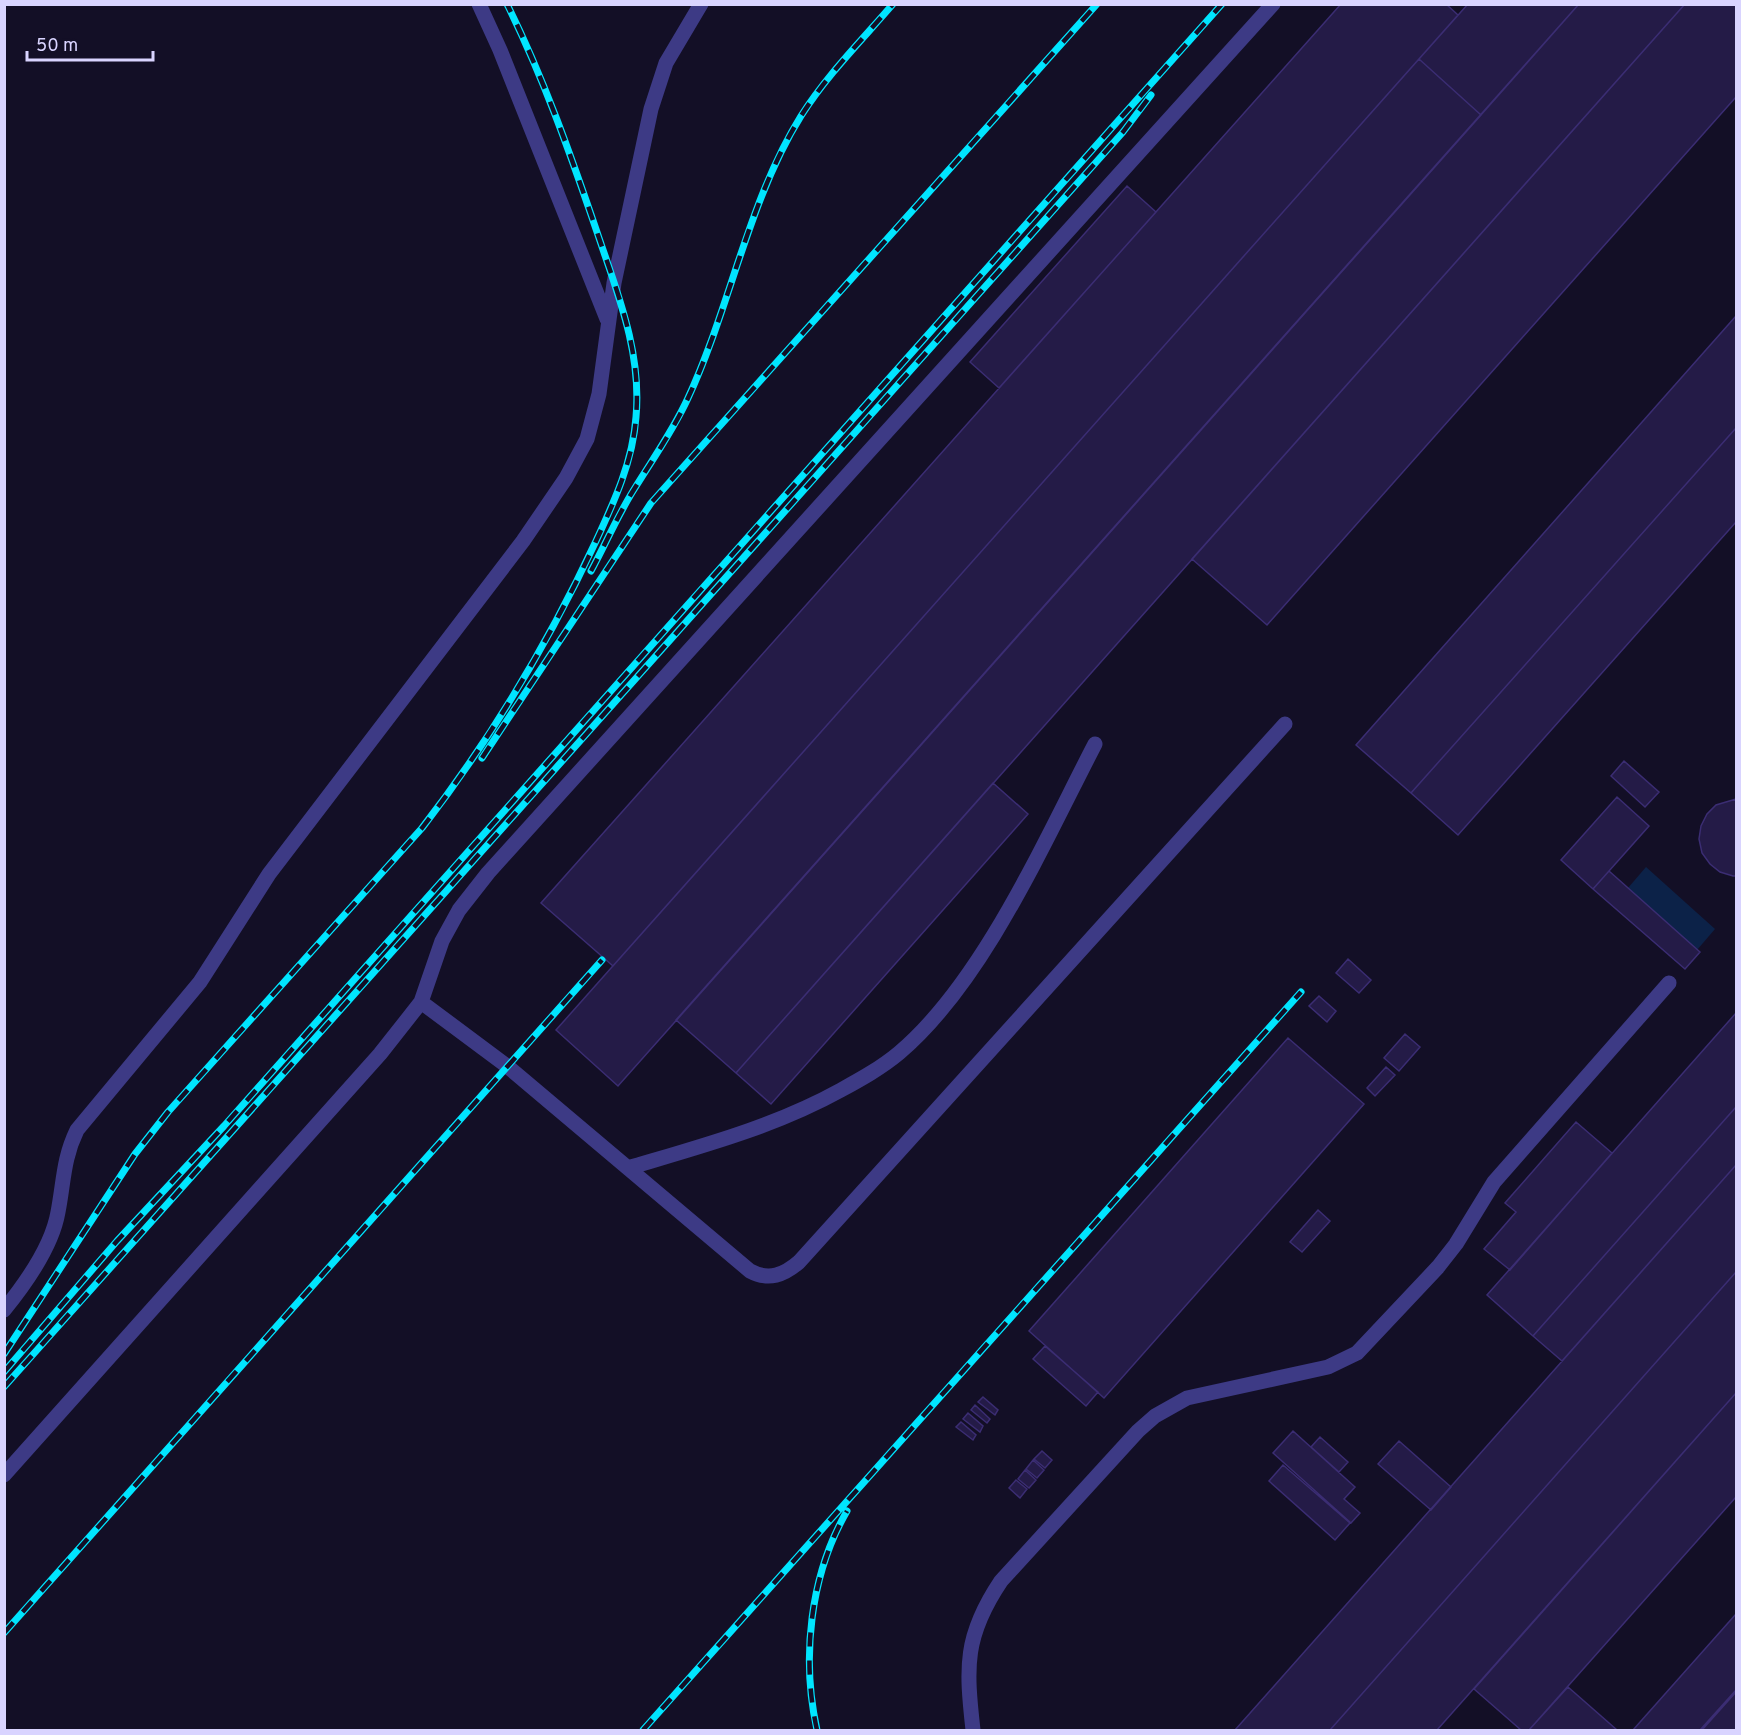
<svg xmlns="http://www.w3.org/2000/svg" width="1741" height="1735" font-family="Overpass,sans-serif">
<rect width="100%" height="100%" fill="#130f26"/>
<path fill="#0c2248" d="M 1646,867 L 1715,929 L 1697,950 L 1628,888 Z"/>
<path fill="#241b47" stroke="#3b2d73" stroke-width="1.5" d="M 1341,4 L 1446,4 L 1458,15 L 613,966 L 541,903 Z
M 1468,4 L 1579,4 L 1481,115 L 1419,59 Z
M 1579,4 L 1685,4 L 736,1073 L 676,1020 Z
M 1685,4 L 1736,4 L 1736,97 L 1267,625 L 1192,559 Z
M 1419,59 L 1481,115 L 618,1086 L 556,1030 Z
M 1127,186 L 1156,212 L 999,388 L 970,362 Z
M 1736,316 L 1736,428 L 1411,793 L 1356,745 Z
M 1736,428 L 1736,522 L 1458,835 L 1411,793 Z
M 1624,761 L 1659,792 L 1645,807 L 1611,776 Z
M 993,783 L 1028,814 L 771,1104 L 736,1073 Z
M 1617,797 L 1649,826 L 1593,889 L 1561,860 Z
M 1736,799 L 1736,876 L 1733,876 L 1720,872 L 1710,864 L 1702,853 L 1699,839 L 1701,826 L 1707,814 L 1716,805 Z
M 1609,871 L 1700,952 L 1685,969 L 1593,889 Z
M 1348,959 L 1371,980 L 1359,993 L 1336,973 Z
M 1319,996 L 1336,1011 L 1327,1022 L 1309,1006 Z
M 1736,1013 L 1736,1107 L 1533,1336 L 1487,1295 Z
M 1405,1034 L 1420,1047 L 1399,1071 L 1384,1058 Z
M 1288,1038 L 1364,1104 L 1104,1398 L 1029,1331 Z
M 1386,1067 L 1395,1075 L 1375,1096 L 1367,1088 Z
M 1736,1107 L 1736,1165 L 1562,1361 L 1533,1336 Z
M 1576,1122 L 1612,1153 L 1510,1270 L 1484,1249 L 1516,1212 L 1505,1203 Z
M 1736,1165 L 1736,1272 L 1330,1730 L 1235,1730 Z
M 1318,1210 L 1330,1221 L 1302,1252 L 1290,1242 Z
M 1736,1272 L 1736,1393 L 1437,1730 L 1330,1730 Z
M 1045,1346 L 1098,1392 L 1086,1406 L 1033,1359 Z
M 1736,1393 L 1736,1497 L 1529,1730 L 1521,1730 L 1474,1689 Z
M 983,1397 L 998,1410 L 995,1415 L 978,1402 Z
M 975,1405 L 990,1419 L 987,1423 L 971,1410 Z
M 968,1413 L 983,1426 L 980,1432 L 963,1419 Z
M 961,1422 L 976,1435 L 973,1440 L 956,1427 Z
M 1293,1431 L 1355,1487 L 1344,1499 L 1360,1513 L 1351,1523 L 1273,1453 Z
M 1320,1437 L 1348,1462 L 1339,1472 L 1311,1447 Z
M 1399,1441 L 1451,1487 L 1431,1510 L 1378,1464 Z
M 1042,1451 L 1052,1460 L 1045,1468 L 1034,1459 Z
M 1033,1460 L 1044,1470 L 1037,1478 L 1026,1469 Z
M 1283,1465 L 1350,1523 L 1335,1540 L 1269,1481 Z
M 1025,1470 L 1036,1480 L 1029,1488 L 1018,1479 Z
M 1016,1480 L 1027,1489 L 1020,1498 L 1009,1488 Z
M 1736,1614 L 1736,1690 L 1700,1730 L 1633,1730 Z
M 1568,1687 L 1617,1730 L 1529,1730 Z
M 1736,1692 L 1736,1730 L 1702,1730 Z"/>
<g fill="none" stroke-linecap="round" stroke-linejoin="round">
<path stroke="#3d3a85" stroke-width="15" d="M 479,4 L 500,50 L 607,319
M 421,1002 L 507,1066 L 750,1271 C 769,1281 784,1275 799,1262 L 1285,724
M 628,1168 C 702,1146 774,1127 841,1090 C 861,1079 881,1068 899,1053 C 983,982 1044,842 1095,744
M 4,1310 C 26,1283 52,1247 58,1212 C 64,1181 63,1159 77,1130 L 200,982 L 269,874 L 523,541 L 566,478 L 587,439 L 599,394 L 614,283 L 651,109 L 666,63 L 701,4
M 4,1475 L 380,1054 L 421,1002 L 442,941 L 459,910 L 488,873 L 1273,4
M 973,1730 C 966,1667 964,1636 1001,1581 L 1138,1431 L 1155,1416 L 1187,1398 L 1328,1367 L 1357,1353 L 1438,1267 L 1456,1244 L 1494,1182 L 1669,983"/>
<g stroke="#00e5ff" stroke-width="7">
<path id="rail" d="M 591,571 C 605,545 617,517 633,491 C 652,460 673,431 688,398 C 730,308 748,201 801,116 C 827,75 861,41 893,4
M 482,758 L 651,503 L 1097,4
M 4,1354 L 135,1154 L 168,1112 L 422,828 C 490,740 549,642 596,541 C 614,502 633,461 636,417 C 642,352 617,292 597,232 C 570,153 544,79 507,4
M 4,1372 L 117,1241 L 224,1126 L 1222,4
M 4,1387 L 1123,132 L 1151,95
M 4,1633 L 602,960
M 643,1730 L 1301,992
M 817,1730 C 801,1658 810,1575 847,1511"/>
</g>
<use href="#rail" stroke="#130f26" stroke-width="4.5" stroke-dasharray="14" stroke-linecap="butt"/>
</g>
<rect width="1741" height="1735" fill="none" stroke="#d9d4ff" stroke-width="12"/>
<path d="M27 51v9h126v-9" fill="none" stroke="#d9d4ff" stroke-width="3"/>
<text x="36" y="51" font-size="18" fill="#d9d4ff" stroke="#130f26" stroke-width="4.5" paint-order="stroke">50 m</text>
</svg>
